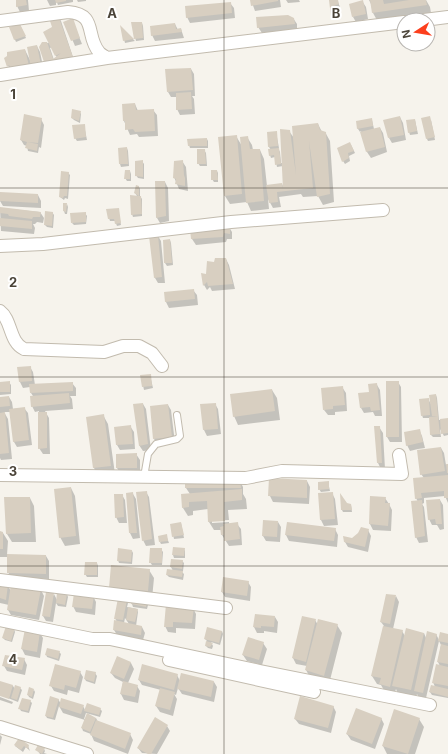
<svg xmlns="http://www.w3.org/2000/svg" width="448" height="754" font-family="Inter,sans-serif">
<rect width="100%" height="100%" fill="#f6f3ec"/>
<path fill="#0003" fill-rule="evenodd" d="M 17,0 L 28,0 L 29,11 L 20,12 L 17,6 Z
M 47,0 L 73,0 L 73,2 L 58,5 L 56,0 L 56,5 L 50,6 Z
M 77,0 L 86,0 L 86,1 L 78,2 Z
M 251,0 L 280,0 L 281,7 L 255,11 Z
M 286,0 L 299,0 L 300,2 L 288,3 Z
M 330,0 L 337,0 L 340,7 L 334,9 L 334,18 Z
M 369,0 L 426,0 L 430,7 L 431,13 L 378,22 L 373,13 L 371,4 Z
M 362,1 L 366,7 L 368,19 L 356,22 L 353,17 Z
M 230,3 L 234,8 L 235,18 L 190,23 L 187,17 Z
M 58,16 L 61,21 L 76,66 L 57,69 L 42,43 L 49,43 ZM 52,47 L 57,58 L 54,60 L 50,48 Z
M 293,18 L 297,24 L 297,30 L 262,33 L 258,27 Z
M 72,19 L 82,44 L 75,46 L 65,22 Z
M 132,23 L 142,23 L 143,26 L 144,40 L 136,41 Z
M 175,24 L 178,30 L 181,29 L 184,38 L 155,41 L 152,35 Z
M 20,25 L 26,38 L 16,42 L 10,28 Z
M 121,28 L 135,41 L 125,43 Z
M 37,46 L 40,52 L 44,71 L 36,72 L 30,63 L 31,71 L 11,72 L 5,59 L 25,50 L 30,60 Z
M 191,69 L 194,74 L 195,96 L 192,96 L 194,99 L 195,114 L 180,115 L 177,109 L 177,97 L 171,97 L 168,92 Z
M 135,104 L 138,111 L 153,110 L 157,115 L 158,136 L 139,137 L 137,134 L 130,135 L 124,121 Z
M 80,112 L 81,114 L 80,123 L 74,120 L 72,118 Z
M 400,117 L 403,123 L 406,140 L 392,143 L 389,138 Z
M 41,119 L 44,125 L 41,148 L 39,147 L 38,153 L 28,151 L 27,146 L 24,145 L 21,140 Z
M 372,120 L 374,129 L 380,128 L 383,133 L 387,152 L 371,158 L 367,152 L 361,131 L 360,132 L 358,129 L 357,122 Z
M 415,120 L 418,134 L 410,135 L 409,132 Z
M 431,120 L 435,140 L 428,141 L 427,139 Z
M 318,124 L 322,132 L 325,132 L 330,141 L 334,202 L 323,205 L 318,196 L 303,197 L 301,194 L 279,197 L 281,207 L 273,208 L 268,199 L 269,209 L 251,211 L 247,202 L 230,204 L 225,196 L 236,136 L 242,146 L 247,137 L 252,145 L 253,150 L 260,150 L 264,159 L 267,186 L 282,184 L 284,188 L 283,166 L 277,167 L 275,157 L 271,158 L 270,155 L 271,150 L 269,147 L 276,132 L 279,148 L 278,148 L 280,152 L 281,163 L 283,163 L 289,131 L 294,138 Z
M 84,125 L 87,140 L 77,141 L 75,138 Z
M 207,139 L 208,141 L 208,148 L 190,148 L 189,145 Z
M 351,145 L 355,153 L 349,156 L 350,161 L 345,164 L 343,161 Z
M 127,148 L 128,151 L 129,166 L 121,167 L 120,164 L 119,149 Z
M 204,150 L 206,153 L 207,166 L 200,166 L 198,163 Z
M 142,161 L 144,164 L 144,179 L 138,178 L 136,175 Z
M 182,161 L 186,167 L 188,191 L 179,189 L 174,177 Z
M 130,171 L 131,174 L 131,181 L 127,181 L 125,178 Z
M 217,171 L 218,173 L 218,182 L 214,182 L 212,179 Z
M 68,173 L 70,175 L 68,199 L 65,198 L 64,200 L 60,197 Z
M 165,182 L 168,188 L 169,221 L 160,223 L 157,218 Z
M 139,187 L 140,189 L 140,196 L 142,199 L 142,216 L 133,217 L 132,214 L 137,196 L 135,193 Z
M 38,195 L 41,201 L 41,208 L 3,206 L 0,201 Z
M 67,204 L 68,207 L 67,214 L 65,214 L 64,211 Z
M 0,208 L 40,212 L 44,218 L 43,223 L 37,222 L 35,224 L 33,224 L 35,228 L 34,234 L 1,231 Z
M 118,209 L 121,225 L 117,226 L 115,221 L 110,221 L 109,218 Z
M 52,212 L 54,215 L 53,228 L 47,227 L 45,225 Z
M 85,213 L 87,216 L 86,224 L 74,225 L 72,223 Z
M 229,227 L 232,232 L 232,239 L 227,239 L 226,242 L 196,245 L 192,239 L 191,230 Z
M 158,236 L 161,241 L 165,283 L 158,283 L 155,278 Z
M 170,240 L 171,243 L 173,265 L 167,266 L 165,263 L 164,241 Z
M 226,259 L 229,265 L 235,289 L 212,291 L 210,287 L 207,290 L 204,285 L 202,275 L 207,275 L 215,263 Z
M 193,290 L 197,295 L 198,305 L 169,308 L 166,302 L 165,293 Z
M 30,367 L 33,372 L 35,385 L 72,383 L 76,388 L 76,396 L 70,396 L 72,399 L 73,409 L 45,411 L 49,418 L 50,454 L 43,454 L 39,448 L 39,411 L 35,412 L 32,406 L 33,396 L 31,393 L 30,387 L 23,388 L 20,382 L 18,368 Z
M 150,375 L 153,388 L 144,390 L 141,376 Z
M 9,382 L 11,385 L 11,394 L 0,395 L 0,383 Z
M 398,382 L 401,387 L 402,442 L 390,442 L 387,437 Z
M 377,385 L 380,390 L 382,416 L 375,416 L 373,412 L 364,413 L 361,408 Z
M 342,387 L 346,393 L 347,411 L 335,412 L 335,415 L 328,415 L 324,410 Z
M 272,390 L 277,398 L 280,420 L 238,425 L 234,416 Z
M 436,395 L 437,398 L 439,420 L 448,419 L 448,435 L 444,436 L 440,429 L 441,437 L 433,437 L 431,435 L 430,418 L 423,418 L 422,415 L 428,399 L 431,404 Z
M 9,397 L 12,402 L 13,409 L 24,408 L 28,413 L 32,445 L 17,447 L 14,442 L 10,412 L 4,412 L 8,419 L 12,459 L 1,460 L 0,458 L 0,398 Z
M 143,404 L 146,409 L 151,450 L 143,451 L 139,445 Z
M 215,404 L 218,409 L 221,434 L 207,436 L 204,430 L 201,405 Z
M 168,405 L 171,410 L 175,443 L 157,444 L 154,439 Z
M 103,415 L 108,424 L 115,474 L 99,477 L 94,468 L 87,418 Z
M 130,426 L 134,432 L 135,449 L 120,450 L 117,445 Z
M 375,427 L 379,427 L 383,433 L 385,469 L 381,469 L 378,463 Z
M 419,430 L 422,436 L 425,448 L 418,449 L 418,451 L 441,448 L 444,453 L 446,465 L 448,465 L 448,503 L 445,496 L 424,498 L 424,503 L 422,504 L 424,507 L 428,542 L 419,543 L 416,537 L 418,502 L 416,498 L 424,478 L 421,474 L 418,449 L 410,451 L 407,445 Z
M 136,454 L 140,460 L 140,473 L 120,473 L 117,468 Z
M 270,479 L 307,481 L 310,487 L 309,504 L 273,502 L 270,496 Z
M 240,481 L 243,487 L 243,494 L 246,499 L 247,509 L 228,510 L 229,520 L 212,521 L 212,523 L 229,522 L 229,524 L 237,524 L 241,529 L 242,545 L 229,546 L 222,535 L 221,530 L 214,530 L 209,522 L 208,509 L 193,511 L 193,515 L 188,516 L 183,508 L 190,494 L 186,488 Z
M 328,482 L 330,491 L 321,492 L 319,489 Z
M 71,488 L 75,496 L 80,544 L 65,546 L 60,537 Z
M 146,492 L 149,497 L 155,545 L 146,546 L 143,540 Z
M 332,493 L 335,499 L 338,525 L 324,526 L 321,520 L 319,494 Z
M 127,494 L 133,494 L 136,499 L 140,538 L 133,539 L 130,533 Z
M 122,495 L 125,500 L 127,523 L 119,523 L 116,517 Z
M 371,497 L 385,498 L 389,504 L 392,510 L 391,531 L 373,530 L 370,524 Z
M 30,498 L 34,506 L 36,542 L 12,542 L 7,534 Z
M 440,500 L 443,505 L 444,529 L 440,530 L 437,525 L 432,525 L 429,519 Z
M 346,504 L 351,505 L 352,512 L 343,512 L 342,510 Z
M 278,522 L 281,527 L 280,542 L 266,541 L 263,536 Z
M 181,523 L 184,538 L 174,539 L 171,525 Z
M 335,529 L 338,535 L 337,547 L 289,541 L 286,535 Z
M 368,530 L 371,536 L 368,552 L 348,547 L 345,542 L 352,540 Z
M 0,532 L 3,533 L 8,541 L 7,555 L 46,556 L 49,561 L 49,579 L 11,578 L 8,572 L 8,557 L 0,557 Z
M 166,535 L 169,543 L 161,544 L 160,542 Z
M 161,549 L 163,552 L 162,565 L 152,565 L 150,562 Z
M 184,549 L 185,551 L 185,558 L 174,558 L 173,555 Z
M 132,551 L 133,553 L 132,564 L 119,563 L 118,560 Z
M 182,561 L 184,563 L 183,571 L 181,571 L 184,574 L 183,580 L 169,577 L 167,575 L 173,571 L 171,567 Z
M 97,563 L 98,566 L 98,577 L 87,577 L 85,574 Z
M 149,570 L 154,578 L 152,599 L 110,587 Z
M 248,582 L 251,587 L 250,601 L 225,597 L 222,592 Z
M 0,584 L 8,586 L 11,591 L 41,590 L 44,596 L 39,620 L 11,615 L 8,610 L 9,605 L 0,603 Z
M 54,594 L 57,600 L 67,594 L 68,597 L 66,607 L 58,606 L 56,603 L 53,622 L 46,621 L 43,616 Z
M 93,596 L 96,602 L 95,615 L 76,612 L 73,606 Z
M 396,596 L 399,602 L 393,629 L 402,631 L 405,636 L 424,633 L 426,638 L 436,634 L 439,640 L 448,635 L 448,698 L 432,695 L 430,692 L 435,687 L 433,682 L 440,666 L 438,662 L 441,645 L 439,641 L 426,698 L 418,696 L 417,694 L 416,698 L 398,694 L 396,689 L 394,695 L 385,692 L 381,685 L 377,684 L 372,676 L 384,626 L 381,622 Z
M 127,600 L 128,603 L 127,607 L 137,609 L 138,612 L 136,626 L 142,627 L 145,633 L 143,640 L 117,635 L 114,630 L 117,622 L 115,618 ZM 125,618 L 129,624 L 124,623 Z
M 146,602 L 148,605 L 147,609 L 133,607 L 132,604 Z
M 193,608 L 196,614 L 195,629 L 176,628 L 176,633 L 168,632 L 165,626 Z
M 275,617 L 278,622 L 277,633 L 264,631 L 264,633 L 257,633 L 254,627 Z
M 315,620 L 318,625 L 337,625 L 342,633 L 329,684 L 311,679 L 306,670 L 307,666 L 296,664 L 293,658 Z
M 14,629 L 15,632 L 12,642 L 5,640 L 3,638 Z
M 222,631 L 223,634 L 220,645 L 211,642 L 213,646 L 212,649 L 208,648 L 206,646 L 207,641 L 205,639 Z
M 40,633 L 43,638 L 40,658 L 25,655 L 22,649 Z
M 263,643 L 267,649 L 262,665 L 247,661 L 243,655 Z
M 59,652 L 61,654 L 59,661 L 47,657 L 46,654 Z
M 118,658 L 131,663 L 134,669 L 128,683 L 137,686 L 140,691 L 138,703 L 124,700 L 121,694 L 123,682 L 115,678 L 111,673 Z
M 24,659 L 27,665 L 25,675 L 7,671 L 4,666 Z
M 80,672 L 83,677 L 79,693 L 68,690 L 67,695 L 54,691 L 51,686 Z
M 95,673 L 97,676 L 95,684 L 86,681 L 85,679 Z
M 177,675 L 180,681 L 214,682 L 217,687 L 214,702 L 182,694 L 178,688 L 176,695 L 174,694 L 177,699 L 173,716 L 160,712 L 156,706 L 161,690 L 142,685 L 139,680 Z
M 0,682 L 13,686 L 15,689 L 20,688 L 22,690 L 18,702 L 0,695 Z
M 34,690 L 35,692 L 33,699 L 29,697 L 28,695 Z
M 0,697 L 13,702 L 12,704 L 0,700 Z
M 58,699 L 61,704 L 83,706 L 85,710 L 100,709 L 102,711 L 100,717 L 86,713 L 84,719 L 96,718 L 98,722 L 130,734 L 133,740 L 128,754 L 94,741 L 91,734 L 83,731 L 82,728 L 85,720 L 63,713 L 59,706 L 55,720 L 47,718 L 46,716 Z
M 30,701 L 32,703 L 29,713 L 21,711 L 20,709 Z
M 333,706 L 336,712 L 331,733 L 299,724 L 295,719 Z
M 381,718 L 384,724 L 375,749 L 351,740 L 347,734 Z
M 419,719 L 424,727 L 415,754 L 387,754 L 383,746 Z
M 167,726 L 170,731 L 157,754 L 142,753 L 138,748 Z
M 0,735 L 2,737 L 0,745 Z
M 15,746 L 28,746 L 30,751 L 26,747 L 23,752 Z
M 44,749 L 45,751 L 44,753 L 47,754 L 40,754 L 37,750 Z"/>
<path fill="#d8cfc1" d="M 16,0 L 26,0 L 27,5 L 16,7 Z
M 55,0 L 66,0 L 66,1 L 56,3 Z
M 250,0 L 278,0 L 278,1 L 251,6 Z
M 329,0 L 338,0 L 339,4 L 334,6 L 334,15 L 331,17 Z
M 363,0 L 366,14 L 352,17 L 349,4 Z
M 370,0 L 383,0 L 384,4 L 409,0 L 426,0 L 427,5 L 372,13 Z
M 231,2 L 232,13 L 186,18 L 185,6 Z
M 58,15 L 74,60 L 57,65 L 53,59 L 61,53 L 55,56 L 43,32 L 52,27 L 49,18 Z
M 288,15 L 294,18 L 295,24 L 257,28 L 256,17 Z
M 73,18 L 80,38 L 71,41 L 63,22 Z
M 131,22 L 142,22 L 143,38 L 134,39 Z
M 175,23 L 176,29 L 181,28 L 182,32 L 151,36 L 150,26 Z
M 20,24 L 26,36 L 14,40 L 9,27 Z
M 120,25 L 134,39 L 123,41 Z
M 42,42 L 47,42 L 55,64 L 45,65 L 39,47 Z
M 37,45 L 41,65 L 31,67 L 27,47 Z
M 25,49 L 29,66 L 11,69 L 9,65 L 7,67 L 4,58 L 7,56 L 7,52 Z
M 191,68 L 193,90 L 167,92 L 165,69 Z
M 191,92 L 192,109 L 176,110 L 176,93 Z
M 135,103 L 136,110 L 154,109 L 155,131 L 135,132 L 133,129 L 125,130 L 125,121 L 123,121 L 122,104 Z
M 72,109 L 81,111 L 79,121 L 71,118 Z
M 24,114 L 42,118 L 38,143 L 27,142 L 38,144 L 37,151 L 25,148 L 27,142 L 20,140 Z
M 400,116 L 404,135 L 388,138 L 383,120 Z
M 430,116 L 435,137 L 426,139 L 421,118 Z
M 372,118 L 373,126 L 357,129 L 356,121 Z
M 415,119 L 417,131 L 408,133 L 406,120 Z
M 318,123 L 320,130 L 326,132 L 330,194 L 317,197 L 309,141 L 313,188 L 277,192 L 278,202 L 269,203 L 266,185 L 282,183 L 283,189 L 280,129 L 290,130 L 296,175 L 292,126 Z
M 85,124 L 86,137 L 74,139 L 72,125 Z
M 380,127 L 385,147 L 366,152 L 360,132 Z
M 277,131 L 278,146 L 268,147 L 267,132 Z
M 237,135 L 242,194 L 224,196 L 218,137 Z
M 248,136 L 250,149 L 260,149 L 264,201 L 246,203 L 240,137 Z
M 207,138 L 207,146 L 188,146 L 187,139 Z
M 350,142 L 354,151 L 348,153 L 349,158 L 342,162 L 337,148 Z
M 127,147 L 128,164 L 119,164 L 118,148 Z
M 279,148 L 281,164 L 275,165 L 274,155 L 269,156 L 268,149 Z
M 197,149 L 205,149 L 206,164 L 197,164 Z
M 143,160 L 143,177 L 135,176 L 135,161 Z
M 183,160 L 184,175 L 185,178 L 185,186 L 175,184 L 176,179 L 173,178 L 174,161 Z
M 125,170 L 130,170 L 130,179 L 124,179 Z
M 211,170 L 217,170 L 218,180 L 211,180 Z
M 61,171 L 69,172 L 67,196 L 64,196 L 63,198 L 59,197 Z
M 155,181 L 165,181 L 166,216 L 156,218 Z
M 136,185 L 139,186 L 139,196 L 141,196 L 142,214 L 131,215 L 130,195 L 139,196 L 134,193 Z
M 0,192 L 38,194 L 38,203 L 0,201 Z
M 63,203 L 67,203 L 66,212 L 63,211 Z
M 0,207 L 41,212 L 40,217 L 33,217 L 32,219 L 9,216 L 8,214 L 0,213 Z
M 119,208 L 121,223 L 115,224 L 114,219 L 108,219 L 106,209 Z
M 45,211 L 53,212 L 52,226 L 44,225 Z
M 86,212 L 86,222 L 71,223 L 70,213 Z
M 0,218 L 32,221 L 32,229 L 0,226 Z
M 230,226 L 230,234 L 224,233 L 223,237 L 191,239 L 190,229 Z
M 158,235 L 162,277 L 154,278 L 149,236 Z
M 170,239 L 172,263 L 164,263 L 163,240 Z
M 215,258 L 226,258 L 233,284 L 208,286 L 207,282 L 203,286 L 201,273 L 206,274 L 207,261 L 214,262 Z
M 194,289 L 195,299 L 165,302 L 164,292 Z
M 31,366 L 32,381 L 19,382 L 17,367 Z
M 151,374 L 152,386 L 142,387 L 140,375 Z
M 10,381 L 10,392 L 0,392 L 0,382 Z
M 386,381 L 399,381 L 399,437 L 386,437 Z
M 73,382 L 73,391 L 30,393 L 29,384 Z
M 377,383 L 380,410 L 371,411 L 370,407 L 360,408 L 358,393 L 369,392 L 368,384 Z
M 343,386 L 345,405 L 333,406 L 333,409 L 323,410 L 321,388 Z
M 272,389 L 275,411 L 233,417 L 230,394 Z
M 69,393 L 70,403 L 31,407 L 30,396 Z
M 436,394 L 438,416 L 432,416 L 429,395 Z
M 9,396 L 10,406 L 0,407 L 0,397 Z
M 429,398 L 430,415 L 421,416 L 419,399 Z
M 143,403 L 148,444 L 139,446 L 133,404 Z
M 216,403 L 218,429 L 203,430 L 200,404 Z
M 168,404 L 172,437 L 153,439 L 150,406 Z
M 25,407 L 29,440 L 13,442 L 9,409 Z
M 5,412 L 9,453 L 0,454 L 0,413 Z
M 38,412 L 47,412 L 47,448 L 38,449 Z
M 104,414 L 111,466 L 93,468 L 86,417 Z
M 438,416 L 440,434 L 430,435 L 429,417 Z
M 448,418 L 448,433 L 441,434 L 440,419 Z
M 131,425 L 133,444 L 116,445 L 114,427 Z
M 374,426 L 380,426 L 382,463 L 377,463 Z
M 420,429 L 423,442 L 406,446 L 404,432 Z
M 441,447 L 445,471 L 420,475 L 417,450 Z
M 137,453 L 137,468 L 116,468 L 116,454 Z
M 446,464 L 448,464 L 448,473 L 447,473 Z
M 448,475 L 448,498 L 444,498 L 444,491 L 421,493 L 422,498 L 415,499 L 413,478 Z
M 269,478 L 307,480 L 307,498 L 268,496 Z
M 185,480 L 240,480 L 241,488 L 185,488 Z
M 329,481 L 329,489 L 318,490 L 318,482 Z
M 71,487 L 76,536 L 59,538 L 54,489 Z
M 242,489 L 242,500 L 224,502 L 225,521 L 208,522 L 207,501 L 189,502 L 189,507 L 182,508 L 181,494 Z
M 147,491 L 152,539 L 142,541 L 136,492 Z
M 133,492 L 137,533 L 129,533 L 126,493 Z
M 333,492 L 335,519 L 320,520 L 318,493 Z
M 340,493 L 347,503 L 351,504 L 352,510 L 341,510 Z
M 114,494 L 123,494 L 124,517 L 115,518 Z
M 370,496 L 386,497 L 385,503 L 390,503 L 388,526 L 369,524 Z
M 4,497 L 30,497 L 31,533 L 6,534 Z
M 440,499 L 442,524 L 436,524 L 435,519 L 428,520 L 426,500 Z
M 422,500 L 425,536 L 415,538 L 411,501 Z
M 263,520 L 278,521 L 277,537 L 262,536 Z
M 181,522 L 184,535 L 172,537 L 170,524 Z
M 238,522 L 240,539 L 224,541 L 224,535 L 221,535 L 220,527 L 224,526 L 223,524 Z
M 287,522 L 336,528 L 334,541 L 285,535 Z
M 361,527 L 369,529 L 365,547 L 344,542 L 343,536 L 352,538 L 358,533 Z
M 0,531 L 3,532 L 3,549 L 0,549 Z
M 167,534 L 168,541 L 159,542 L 158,536 Z
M 173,547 L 185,548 L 184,556 L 172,555 Z
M 118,548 L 132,550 L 131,562 L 117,561 Z
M 150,548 L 162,548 L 162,563 L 149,563 Z
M 7,554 L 46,555 L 46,574 L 7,573 Z
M 171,559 L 183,560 L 182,569 L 170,567 Z
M 85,562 L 97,562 L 97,575 L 84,575 Z
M 111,565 L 150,569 L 148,591 L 109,588 Z
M 167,569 L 183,571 L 182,577 L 166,575 Z
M 223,577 L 249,581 L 247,596 L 221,592 Z
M 0,583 L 8,585 L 6,600 L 0,598 Z
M 11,584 L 41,589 L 36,615 L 7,610 Z
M 46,592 L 54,593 L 50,617 L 42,616 Z
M 57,592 L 67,594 L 65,605 L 56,603 Z
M 74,593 L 94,595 L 92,609 L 72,607 Z
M 386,594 L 396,595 L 390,624 L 380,622 Z
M 118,598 L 127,600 L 123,620 L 114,619 Z
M 132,599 L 147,601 L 146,607 L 131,604 Z
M 166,604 L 194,607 L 192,623 L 173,622 L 173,627 L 164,627 Z
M 128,607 L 138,609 L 135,622 L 126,620 Z
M 255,614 L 275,616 L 274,627 L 261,626 L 261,628 L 253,627 Z
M 302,616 L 316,619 L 306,662 L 292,658 Z
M 318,619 L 338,624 L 324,676 L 305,670 Z
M 114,620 L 142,626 L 141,635 L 113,630 Z
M 6,626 L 15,628 L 11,641 L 2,638 Z
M 383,626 L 403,630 L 390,687 L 379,684 L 381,678 L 371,676 Z
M 207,627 L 222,631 L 219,643 L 204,639 Z
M 406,628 L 424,633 L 411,690 L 392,686 Z
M 25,629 L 40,632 L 37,652 L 21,649 Z
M 427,631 L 437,634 L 423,693 L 414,691 Z
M 440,632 L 448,634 L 448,643 L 438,641 Z
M 248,637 L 264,642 L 259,660 L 242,655 Z
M 206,641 L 213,643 L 210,647 L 205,646 Z
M 441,644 L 448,646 L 448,664 L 437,662 Z
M 47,648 L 60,651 L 58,659 L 45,655 Z
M 5,655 L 25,658 L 22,670 L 2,666 Z
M 117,656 L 131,662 L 124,679 L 110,673 Z
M 55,664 L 81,671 L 76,688 L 65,685 L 64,690 L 49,686 Z
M 142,664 L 178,674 L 174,690 L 138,680 Z
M 436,664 L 448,667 L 448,686 L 432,683 Z
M 86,670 L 96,672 L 94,682 L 84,679 Z
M 181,673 L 214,681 L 211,697 L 177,689 Z
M 0,681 L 13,685 L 9,699 L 0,696 Z
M 123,681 L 138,685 L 135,697 L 120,694 Z
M 15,685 L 21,687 L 17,700 L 11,698 Z
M 431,685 L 448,689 L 448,697 L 429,692 Z
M 29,687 L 34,689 L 32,697 L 27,695 Z
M 160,688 L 175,692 L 170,710 L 155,706 Z
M 50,696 L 59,699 L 53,718 L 45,716 Z
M 300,696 L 334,706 L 328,728 L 294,719 Z
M 22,698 L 31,700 L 28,711 L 18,709 Z
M 61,698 L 84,705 L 81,714 L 59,707 Z
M 87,703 L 101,708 L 99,715 L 84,711 Z
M 356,708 L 382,718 L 372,744 L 346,734 Z
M 394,709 L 420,718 L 408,754 L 382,746 Z
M 87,713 L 96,718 L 90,732 L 81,728 Z
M 155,717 L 168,725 L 151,754 L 148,754 L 137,748 Z
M 96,720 L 131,733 L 125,749 L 90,735 Z
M 19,738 L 29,745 L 28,749 L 24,746 L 21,750 L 14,745 Z
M 38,745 L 45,748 L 42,754 L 35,750 Z"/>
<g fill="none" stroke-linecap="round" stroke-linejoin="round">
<g stroke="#c2bbae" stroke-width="8">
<path id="service" d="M 144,477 L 148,454 L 156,444 L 177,439 L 180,436 L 177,415"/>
</g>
<g stroke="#c2bbae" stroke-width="14">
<path id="minor" d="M 424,20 L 448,17
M 0,21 L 68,12 C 98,14 85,36 99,52 C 101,55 105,56 107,58 L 404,22
M 0,75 L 107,58
M 0,246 L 43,244 L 231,222 L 383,210
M 0,311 C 12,320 9,342 24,349 L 104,352 L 123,346 L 139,346 L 152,353 L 162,366
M 0,475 L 246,478 L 282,471 L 402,474 L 399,455
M 0,580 L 226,608
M 0,620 L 92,639 L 110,639 L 260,671 L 430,705
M 169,660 L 314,692
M 0,727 L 87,754"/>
</g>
<use href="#service" stroke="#fff" stroke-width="6"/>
<use href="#minor" stroke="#fff" stroke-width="12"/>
</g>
<path fill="none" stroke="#4b4439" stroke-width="1" stroke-opacity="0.55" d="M 224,0 L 224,754M 0,188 L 448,188M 0,377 L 448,377M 0,566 L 448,566"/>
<g font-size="13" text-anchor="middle" font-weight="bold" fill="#4b4439" stroke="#fff" stroke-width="4" stroke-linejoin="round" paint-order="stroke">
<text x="112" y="18">A</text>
<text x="336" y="18">B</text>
<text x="13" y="99">1</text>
<text x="13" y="287">2</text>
<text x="13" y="476">3</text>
<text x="13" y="664">4</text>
</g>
<g transform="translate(416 32) rotate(258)"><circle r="19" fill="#ffffff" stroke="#b7b4b0"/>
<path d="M0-3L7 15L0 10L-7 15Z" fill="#fc3f1d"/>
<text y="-6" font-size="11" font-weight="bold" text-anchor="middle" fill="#4b4439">N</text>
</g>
</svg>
